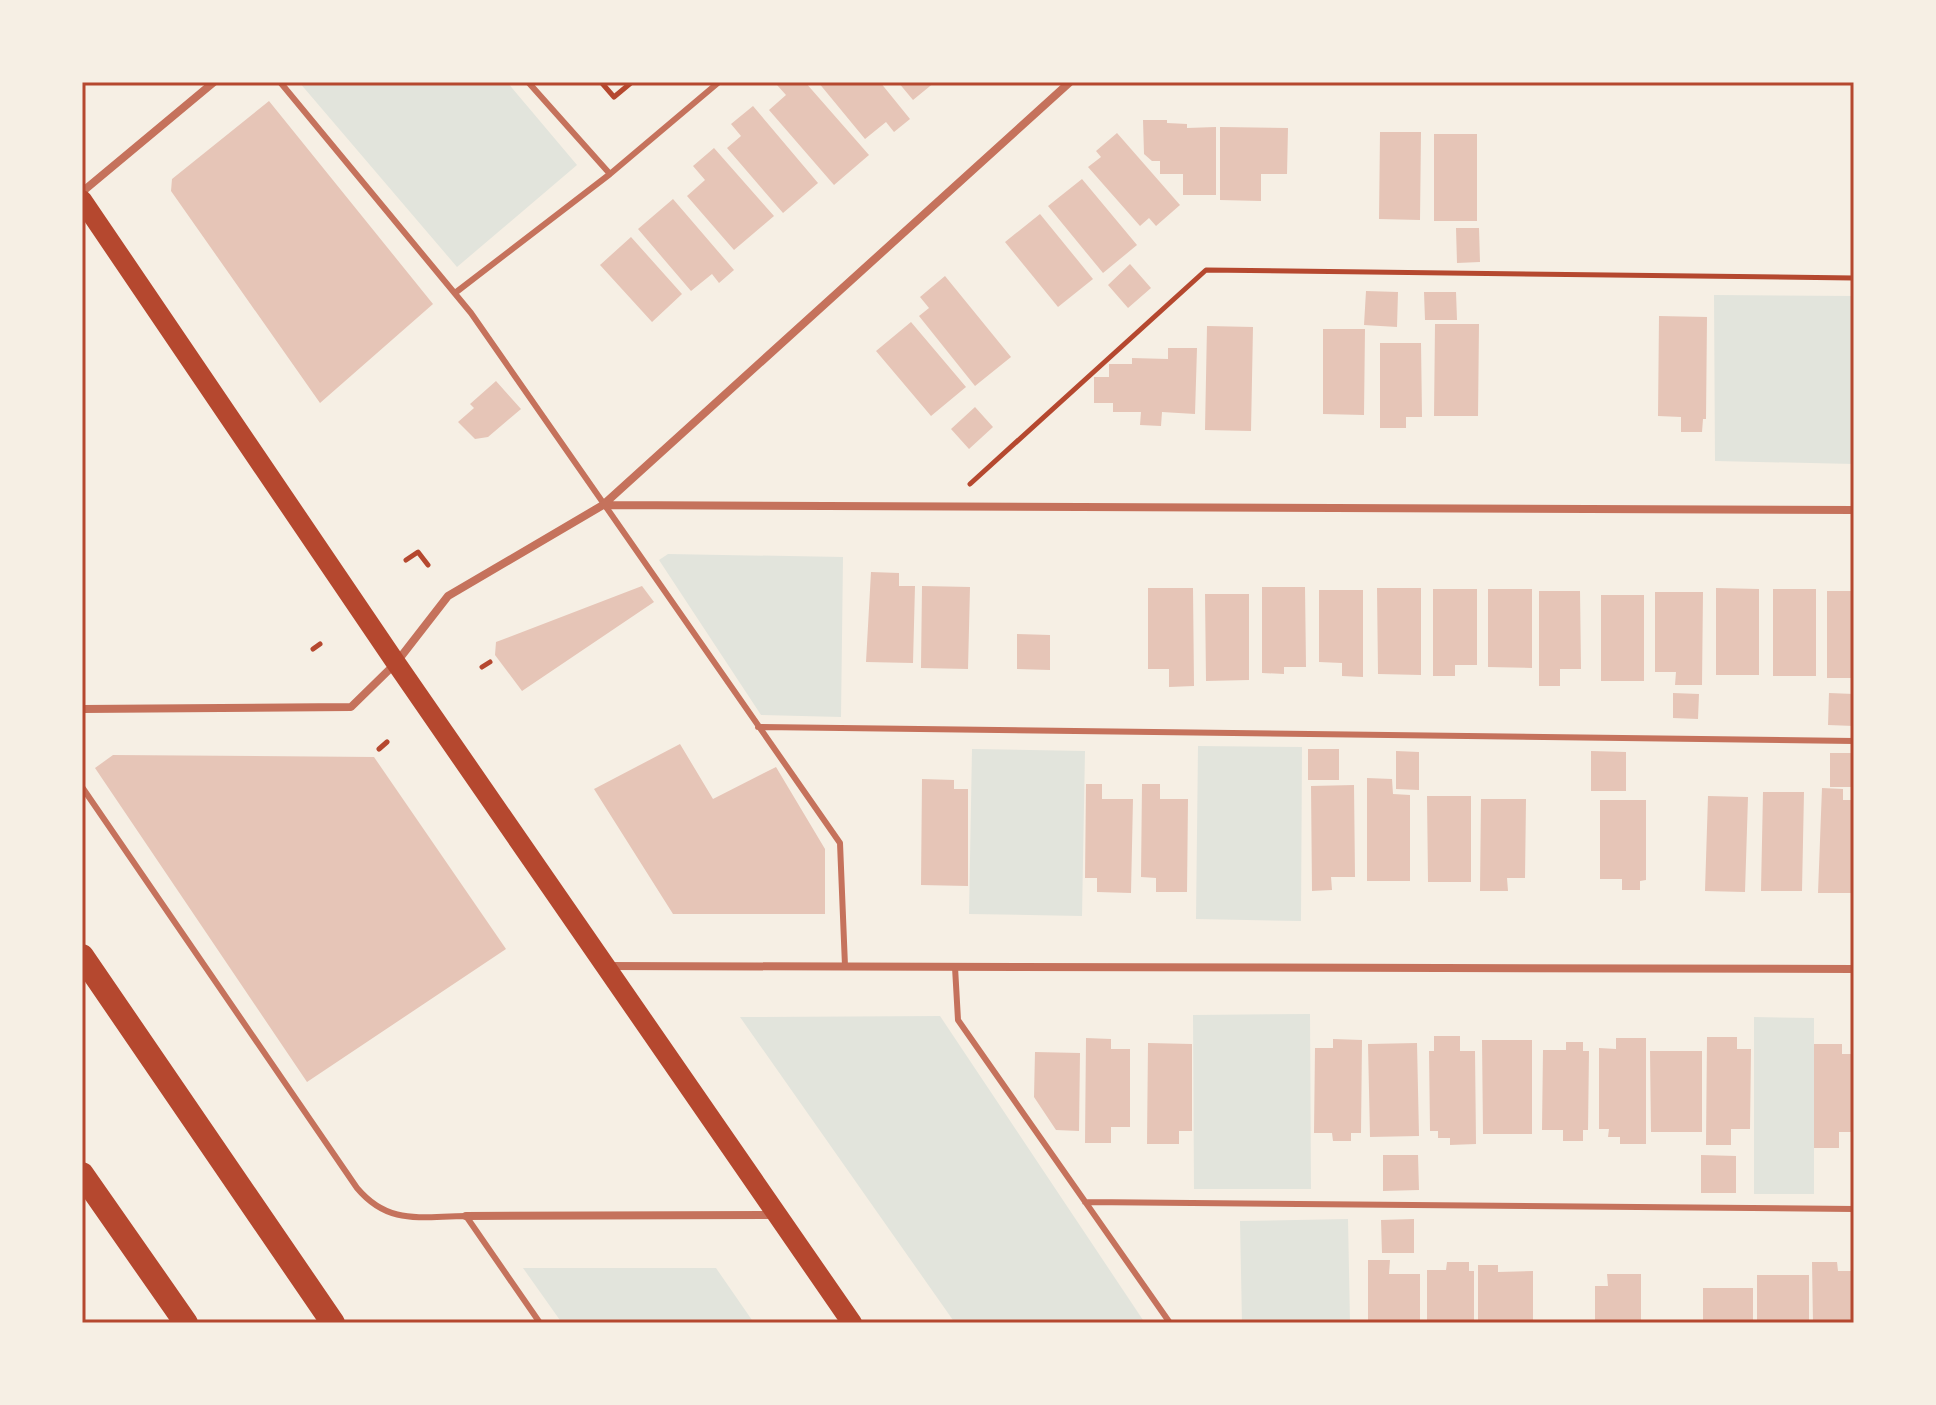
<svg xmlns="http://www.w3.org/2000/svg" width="1936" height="1405" font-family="Quicksand,sans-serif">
<rect width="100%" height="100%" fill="#f6efe4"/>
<path fill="#e2e4dc" d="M 299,82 L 507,82 L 577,165 L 457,267 Z
M 1714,295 L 1854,296 L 1854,464 L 1715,461 Z
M 668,554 L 843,557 L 841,717 L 761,715 L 659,560 Z
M 1198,746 L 1302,747 L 1301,921 L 1196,919 Z
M 972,749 L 1085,751 L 1082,916 L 969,914 Z
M 1310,1014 L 1311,1189 L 1194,1189 L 1193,1015 Z
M 940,1016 L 1145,1323 L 955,1323 L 740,1017 Z
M 1754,1017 L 1814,1018 L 1814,1194 L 1754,1194 Z
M 1348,1219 L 1350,1323 L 1242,1323 L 1240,1221 Z
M 523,1268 L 716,1268 L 754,1323 L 562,1323 Z"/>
<path fill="#e6c5b7" d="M 781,82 L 805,82 L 869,155 L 834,185 L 769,110 L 786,95 L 777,85 Z
M 818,82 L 880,82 L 910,119 L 894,132 L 886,122 L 865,139 Z
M 898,82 L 935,82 L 913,100 Z
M 269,101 L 433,304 L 320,403 L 171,191 L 172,179 Z
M 753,106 L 818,183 L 783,213 L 727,148 L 741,136 L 731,124 Z
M 1143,120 L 1167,120 L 1167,123 L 1187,124 L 1187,128 L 1216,127 L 1216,195 L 1183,195 L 1183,174 L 1160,174 L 1160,161 L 1152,161 L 1144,154 Z
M 1220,127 L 1288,128 L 1287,174 L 1261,174 L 1261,201 L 1220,200 Z
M 1380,132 L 1421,132 L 1420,220 L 1379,219 Z
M 1117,133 L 1180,205 L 1156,226 L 1149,218 L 1140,226 L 1088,167 L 1101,157 L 1096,151 Z
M 1434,134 L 1477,134 L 1477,221 L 1434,221 Z
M 714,148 L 774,216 L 734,250 L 687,196 L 705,180 L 693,166 Z
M 1082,179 L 1137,245 L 1103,273 L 1048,206 Z
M 673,199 L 734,270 L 719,283 L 712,274 L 691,291 L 638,229 Z
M 1040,214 L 1093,279 L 1058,307 L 1005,242 Z
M 1456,228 L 1479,228 L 1480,262 L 1457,263 Z
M 631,237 L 682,294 L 652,322 L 600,265 Z
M 1130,264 L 1151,288 L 1128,308 L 1108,285 Z
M 945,276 L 1011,357 L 975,386 L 919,316 L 929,308 L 920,297 Z
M 1366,291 L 1398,292 L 1397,327 L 1364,325 Z
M 1424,292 L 1456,292 L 1457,320 L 1425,320 Z
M 1659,316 L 1707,317 L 1706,419 L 1703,419 L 1702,432 L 1681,432 L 1681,417 L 1658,416 Z
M 911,322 L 966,387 L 931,416 L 876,351 Z
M 1435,324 L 1479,324 L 1478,416 L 1434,416 Z
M 1207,326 L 1253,327 L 1251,431 L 1205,430 Z
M 1323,329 L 1365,329 L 1364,415 L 1323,414 Z
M 1380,343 L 1421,343 L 1422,417 L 1406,417 L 1406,428 L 1380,428 Z
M 1168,348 L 1197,348 L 1195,414 L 1162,412 L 1161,426 L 1140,425 L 1141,412 L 1113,412 L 1113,403 L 1094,403 L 1094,377 L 1109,377 L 1109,364 L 1132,364 L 1132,358 L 1168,359 Z
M 496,381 L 521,409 L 488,437 L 475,439 L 458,422 L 474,408 L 470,404 Z
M 975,407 L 993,427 L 969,449 L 951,429 Z
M 871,572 L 899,573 L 899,586 L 915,586 L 913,663 L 866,662 Z
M 642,586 L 654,602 L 522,691 L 495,655 L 496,642 Z
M 922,586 L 970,587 L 968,669 L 921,668 Z
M 1262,587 L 1305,587 L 1306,667 L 1284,667 L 1284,674 L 1262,673 Z
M 1148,588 L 1193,588 L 1194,686 L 1169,687 L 1169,669 L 1148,669 Z
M 1377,588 L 1421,588 L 1421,675 L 1378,674 Z
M 1716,588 L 1759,589 L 1759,675 L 1716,675 Z
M 1433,589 L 1477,589 L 1477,665 L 1455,665 L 1455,676 L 1433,676 Z
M 1488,589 L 1532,589 L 1532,668 L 1488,667 Z
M 1773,589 L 1816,589 L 1816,676 L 1773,676 Z
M 1319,590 L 1363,590 L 1363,677 L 1342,676 L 1342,663 L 1319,662 Z
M 1539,591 L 1580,591 L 1581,669 L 1560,669 L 1560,686 L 1539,686 Z
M 1827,591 L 1854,591 L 1854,678 L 1827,678 Z
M 1655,592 L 1703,592 L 1702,685 L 1675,685 L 1676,672 L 1655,672 Z
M 1205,594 L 1249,594 L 1249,680 L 1206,681 Z
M 1601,595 L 1644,595 L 1644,681 L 1601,681 Z
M 1017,634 L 1050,635 L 1050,670 L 1017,669 Z
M 1673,693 L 1699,694 L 1698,719 L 1673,718 Z
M 1829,693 L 1854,694 L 1854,726 L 1828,725 Z
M 680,744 L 713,799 L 776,767 L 825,849 L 825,914 L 673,914 L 594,789 Z
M 1308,749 L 1339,749 L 1339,780 L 1308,780 Z
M 1396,751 L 1419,752 L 1419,790 L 1396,789 Z
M 1591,751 L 1626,752 L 1626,791 L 1591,791 Z
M 1830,753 L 1854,753 L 1854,787 L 1830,787 Z
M 113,755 L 374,757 L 506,949 L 307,1082 L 95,768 Z
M 1367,778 L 1392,779 L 1393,794 L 1410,795 L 1410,881 L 1367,881 Z
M 922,779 L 954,780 L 954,789 L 968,789 L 968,886 L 921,885 Z
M 1086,784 L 1102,784 L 1102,799 L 1133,799 L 1131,893 L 1097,892 L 1097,878 L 1085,878 Z
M 1142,784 L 1160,784 L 1160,799 L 1188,799 L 1187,892 L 1156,892 L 1156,878 L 1141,877 Z
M 1354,785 L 1355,877 L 1331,877 L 1332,890 L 1312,891 L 1311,786 Z
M 1822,788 L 1843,789 L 1843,800 L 1854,800 L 1854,893 L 1818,893 Z
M 1763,792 L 1804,792 L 1802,891 L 1761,891 Z
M 1427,796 L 1471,796 L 1471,882 L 1428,882 Z
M 1708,796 L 1748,797 L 1745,892 L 1705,891 Z
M 1481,799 L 1526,799 L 1525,878 L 1507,878 L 1508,891 L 1480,891 Z
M 1600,800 L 1646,800 L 1646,880 L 1640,881 L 1640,890 L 1622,890 L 1622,879 L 1600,879 Z
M 1434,1036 L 1460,1036 L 1460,1051 L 1475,1051 L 1476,1144 L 1450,1145 L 1450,1138 L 1438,1138 L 1438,1131 L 1430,1131 L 1429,1051 L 1434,1051 Z
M 1707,1037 L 1737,1037 L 1737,1049 L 1751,1049 L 1750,1129 L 1731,1129 L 1731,1145 L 1706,1145 Z
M 1086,1038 L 1111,1039 L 1111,1049 L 1130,1049 L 1130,1127 L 1111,1127 L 1111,1143 L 1085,1143 Z
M 1616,1038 L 1646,1038 L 1646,1144 L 1620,1144 L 1620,1137 L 1608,1137 L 1609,1129 L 1599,1129 L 1599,1048 L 1616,1049 Z
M 1333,1039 L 1362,1040 L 1361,1133 L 1351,1133 L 1351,1141 L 1333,1141 L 1332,1133 L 1314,1133 L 1315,1048 L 1333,1048 Z
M 1482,1040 L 1532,1040 L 1532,1134 L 1483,1134 Z
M 1566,1042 L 1583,1042 L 1583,1051 L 1589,1051 L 1588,1130 L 1583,1130 L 1583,1141 L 1563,1141 L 1563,1130 L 1542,1130 L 1543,1050 L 1566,1050 Z
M 1148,1043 L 1192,1044 L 1192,1131 L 1179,1131 L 1179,1144 L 1147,1144 Z
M 1417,1043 L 1419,1136 L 1370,1137 L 1368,1044 Z
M 1814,1044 L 1842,1044 L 1842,1054 L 1854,1054 L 1854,1132 L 1839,1132 L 1839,1148 L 1814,1148 Z
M 1650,1051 L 1702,1051 L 1702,1132 L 1651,1132 Z
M 1035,1052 L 1080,1053 L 1079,1131 L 1056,1130 L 1034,1097 Z
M 1383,1155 L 1418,1155 L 1419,1190 L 1383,1191 Z
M 1701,1155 L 1736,1156 L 1736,1193 L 1701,1193 Z
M 1414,1219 L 1414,1253 L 1382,1253 L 1381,1220 Z
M 1368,1260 L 1390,1260 L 1389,1274 L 1420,1274 L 1420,1323 L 1368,1323 Z
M 1447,1262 L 1469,1262 L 1469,1271 L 1474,1271 L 1474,1323 L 1427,1323 L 1427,1270 L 1446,1270 Z
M 1812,1262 L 1837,1262 L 1838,1271 L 1854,1271 L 1854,1323 L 1813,1323 Z
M 1478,1265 L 1498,1265 L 1498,1272 L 1533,1271 L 1533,1323 L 1478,1323 Z
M 1607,1274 L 1641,1274 L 1641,1323 L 1595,1323 L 1595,1286 L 1608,1286 Z
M 1757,1275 L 1809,1275 L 1809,1323 L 1757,1323 Z
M 1703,1288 L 1753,1288 L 1753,1323 L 1703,1323 Z"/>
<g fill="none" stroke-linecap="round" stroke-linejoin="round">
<path stroke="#b5482f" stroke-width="5" d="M 601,82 L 614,97 L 632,82
M 970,484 L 1206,270 L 1854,278
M 406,560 L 418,552 L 428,565
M 313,649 L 320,644
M 482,667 L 490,662
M 379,749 L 387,742"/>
<path stroke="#c5725c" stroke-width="6" d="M 280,82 L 471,313 L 840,843 L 845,966
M 528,82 L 610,174
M 455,293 L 610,174 L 719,82
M 758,727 L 1854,741
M 82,787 L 357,1188 C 389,1226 421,1216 466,1216 L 540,1323
M 955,967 L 958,1020 L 1170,1323
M 1085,1202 L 1854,1209"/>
<path stroke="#c5725c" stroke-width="8" d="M 82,192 L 214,82
M 603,505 L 1854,510
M 82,709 L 351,707 L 396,663 L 448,596 L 603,505 L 1070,82
M 607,966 L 1854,969
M 466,1216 L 773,1215"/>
<path stroke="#b5482f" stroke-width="20" d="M 82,200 L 396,663 L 852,1323"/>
<path stroke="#b5482f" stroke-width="24" d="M 82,956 L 333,1323
M 82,1174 L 186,1323"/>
</g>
<rect width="1936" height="1405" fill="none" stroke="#f6efe4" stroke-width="168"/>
<rect x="84" y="84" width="1768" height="1237" fill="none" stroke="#b5482f" stroke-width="3"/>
</svg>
